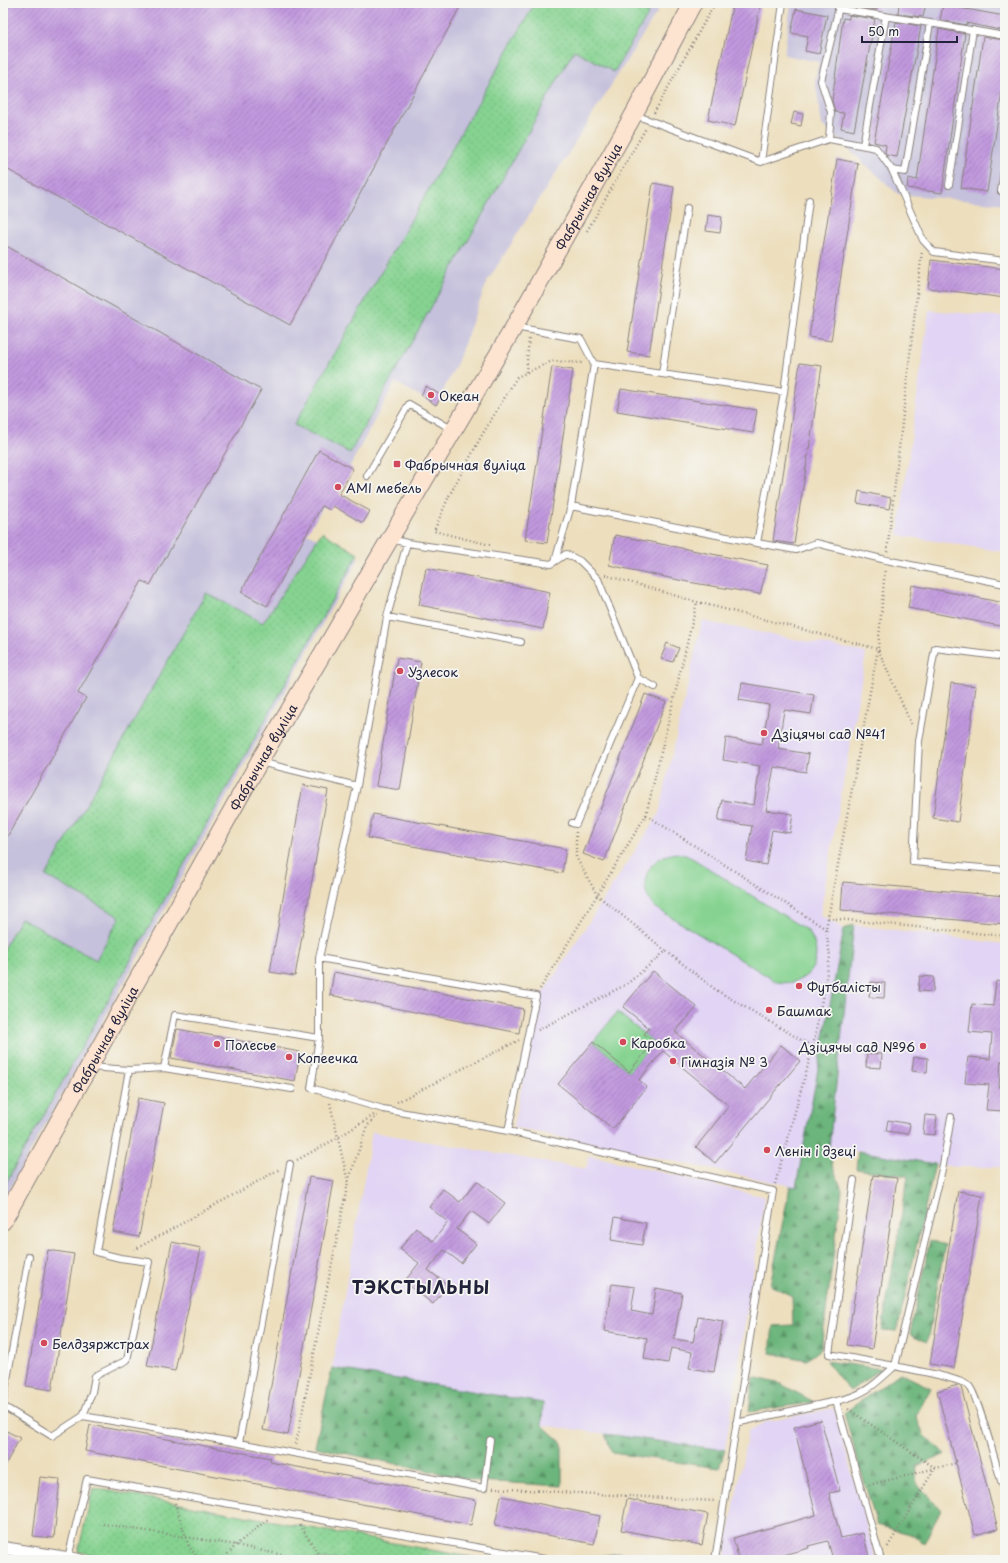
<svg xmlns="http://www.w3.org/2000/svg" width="1008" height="1563" font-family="'Playpen Sans',sans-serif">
<defs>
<pattern id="forest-firs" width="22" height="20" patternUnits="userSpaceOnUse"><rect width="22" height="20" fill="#6cb57b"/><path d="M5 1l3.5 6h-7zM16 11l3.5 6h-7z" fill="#589366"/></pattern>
<pattern id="park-dots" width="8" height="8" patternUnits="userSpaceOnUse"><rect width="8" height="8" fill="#86d391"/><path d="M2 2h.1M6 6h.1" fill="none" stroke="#73b57e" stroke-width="1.8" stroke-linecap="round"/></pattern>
<pattern id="building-hatch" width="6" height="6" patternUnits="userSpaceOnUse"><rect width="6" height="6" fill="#c199de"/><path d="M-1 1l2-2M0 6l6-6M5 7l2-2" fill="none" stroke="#9c7cb5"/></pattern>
</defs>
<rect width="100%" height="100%" fill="#f6f6f2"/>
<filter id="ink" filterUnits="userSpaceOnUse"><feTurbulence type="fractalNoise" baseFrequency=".025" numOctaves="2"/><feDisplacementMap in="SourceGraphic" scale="8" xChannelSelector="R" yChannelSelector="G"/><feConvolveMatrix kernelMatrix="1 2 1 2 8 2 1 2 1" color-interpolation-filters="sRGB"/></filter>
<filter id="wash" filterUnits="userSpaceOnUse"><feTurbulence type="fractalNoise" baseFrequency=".012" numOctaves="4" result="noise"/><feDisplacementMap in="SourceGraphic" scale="16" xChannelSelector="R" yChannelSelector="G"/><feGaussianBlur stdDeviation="0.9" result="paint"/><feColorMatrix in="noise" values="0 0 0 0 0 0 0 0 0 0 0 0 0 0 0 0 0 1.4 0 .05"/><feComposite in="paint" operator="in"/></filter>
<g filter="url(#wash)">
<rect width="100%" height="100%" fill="#eddfbe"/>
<path fill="#e1d4f4" d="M 929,310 L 1005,317 L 1005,552 L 898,535 Z
M 702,621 L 866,653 L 820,915 L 844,929 L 796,1187 L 513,1127 L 541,996 L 659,814 Z
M 854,925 L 1005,944 L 1005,1167 L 954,1167 L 829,1147 Z
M 372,1132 L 586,1169 L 589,1155 L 765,1197 L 725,1450 L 542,1425 L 542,1403 L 332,1368 Z
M 834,1408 L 876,1560 L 724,1560 L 748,1431 L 765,1422 Z"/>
<path fill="#c5c0db" d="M 3,3 L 641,3 L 658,11 L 487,282 L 457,363 L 436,405 L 395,382 L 350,466 L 307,533 L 359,558 L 3,1201 Z
M 791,3 L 1005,3 L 1005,204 L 898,194 L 822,125 L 815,80 L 819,62 L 784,55 Z"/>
<path fill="#86d391" stroke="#547a66" d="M 677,853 L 685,855 L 692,858 L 808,931 C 827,957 810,988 777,982 L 653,906 C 636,883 648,856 677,853 Z
M 617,1012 L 654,1042 L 629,1072 L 593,1042 Z"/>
<path fill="url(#forest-firs)" stroke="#476c5b" d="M 854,925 L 829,1147 L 832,1165 L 842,1190 L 821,1349 L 807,1360 L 770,1353 L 773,1326 L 793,1325 L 792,1296 L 770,1285 L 790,1186 L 796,1187 L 844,929 Z
M 858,1151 L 935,1164 L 897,1331 L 882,1330 L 908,1176 L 856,1169 Z
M 930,1240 L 945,1245 L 927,1342 L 910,1334 Z
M 826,1361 L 881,1369 L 850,1391 Z
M 332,1368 L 543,1403 L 542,1425 L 562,1443 L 562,1486 L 478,1481 L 315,1447 Z
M 900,1373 L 931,1388 L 916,1416 L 924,1436 L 946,1454 L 917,1466 L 916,1483 L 941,1510 L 924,1543 L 910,1534 L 877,1525 L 844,1413 Z
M 753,1377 L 781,1384 L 814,1402 L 749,1412 Z
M 605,1434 L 725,1450 L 719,1468 L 612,1453 Z
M 619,1553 L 676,1560 L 587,1560 L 581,1559 Z"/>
<path fill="url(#park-dots)" stroke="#547a66" d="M 535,3 L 633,3 L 649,13 L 614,72 L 574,50 L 350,453 L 294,425 Z
M 322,532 L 358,554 L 3,1188 L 3,949 L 21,918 L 96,960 L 120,917 L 46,876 L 206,593 L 263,623 Z
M 93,1488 L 486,1560 L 126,1560 L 78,1552 Z"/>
<g id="blocks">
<path fill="url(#building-hatch)" d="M 3,3 L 462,3 L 290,325 L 3,167 Z
M 733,3 L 761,3 L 735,126 L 708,120 Z
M 851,3 L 878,3 L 877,10 L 851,6 Z
M 899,3 L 926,3 L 923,17 L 898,14 Z
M 943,5 L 1005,16 L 1005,31 L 966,23 L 966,25 L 940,20 Z
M 796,9 L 827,15 L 819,54 L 805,51 L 808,36 L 791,33 Z
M 849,15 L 875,19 L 854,131 L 841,128 L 844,113 L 835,112 L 832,101 L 843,18 L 849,19 Z
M 896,22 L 921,26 L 897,157 L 886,155 L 885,153 L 886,145 L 874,142 Z
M 939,29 L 965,34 L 942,193 L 907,188 L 908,178 L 917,180 Z
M 983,37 L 1005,40 L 1005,71 L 987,192 L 961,188 Z
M 794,112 L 803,114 L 801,126 L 791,124 Z
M 837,159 L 858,163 L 831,341 L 809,337 Z
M 653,183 L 674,187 L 649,355 L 627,352 Z
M 708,215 L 722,217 L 720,233 L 706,231 Z
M 3,244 L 261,390 L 150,585 L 142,581 L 78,693 L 86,698 L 3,844 Z
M 931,260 L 1005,269 L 1005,298 L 928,288 Z
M 800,363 L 822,366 L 794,544 L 773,541 Z
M 552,367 L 573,370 L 547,543 L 525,540 Z
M 426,386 L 442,396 L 436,405 L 421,395 Z
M 621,389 L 757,410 L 753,433 L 617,411 Z
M 319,450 L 353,469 L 339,494 L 370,511 L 363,523 L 333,506 L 330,510 L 322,506 L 267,606 L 241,592 Z
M 859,491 L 891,498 L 889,509 L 857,503 Z
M 615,535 L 768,565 L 760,594 L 688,582 L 609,565 Z
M 426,568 L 550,592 L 543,629 L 419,605 Z
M 912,585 L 1005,603 L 1005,627 L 908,608 Z
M 667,643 L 679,648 L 673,662 L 661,658 Z
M 397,658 L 421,662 L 400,790 L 376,786 Z
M 742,683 L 814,695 L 811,714 L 784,710 L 778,749 L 809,754 L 806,772 L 774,767 L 766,810 L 793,814 L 790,833 L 772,830 L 766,865 L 746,861 L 752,826 L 718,821 L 722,800 L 754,805 L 760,766 L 723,760 L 726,738 L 762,744 L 769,705 L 739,700 Z
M 951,683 L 976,686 L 958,822 L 933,818 Z
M 645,694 L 666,702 L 604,862 L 583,854 Z
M 303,785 L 328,790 L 295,976 L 270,972 Z
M 373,814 L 566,849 L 562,873 L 368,838 Z
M 843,882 L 1005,896 L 1005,924 L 841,910 Z
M 653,971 L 697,1007 L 675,1032 L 745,1089 L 781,1045 L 800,1061 L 715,1163 L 696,1147 L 729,1106 L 663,1051 L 639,1080 L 647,1087 L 613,1129 L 558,1084 L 593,1042 L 629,1072 L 654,1042 L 644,1034 L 649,1028 L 623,1007 Z
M 334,972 L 523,1009 L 519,1033 L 330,995 Z
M 920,976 L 934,977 L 933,992 L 918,991 Z
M 996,981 L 1005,982 L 1005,1061 L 1001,1061 L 999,1087 L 1005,1087 L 1005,1111 L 986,1110 L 989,1085 L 965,1083 L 968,1057 L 990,1059 L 992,1034 L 969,1032 L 972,1004 L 993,1006 Z
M 871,982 L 885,983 L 884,998 L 869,997 Z
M 177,1029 L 300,1052 L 295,1081 L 171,1058 Z
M 867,1053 L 882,1054 L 881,1068 L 866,1067 Z
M 914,1057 L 928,1058 L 927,1073 L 912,1071 Z
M 138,1098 L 164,1103 L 139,1237 L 113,1232 Z
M 925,1115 L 937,1116 L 935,1135 L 923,1134 Z
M 888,1120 L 910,1124 L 908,1134 L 886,1131 Z
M 873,1175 L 897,1178 L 872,1349 L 847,1345 Z
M 309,1177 L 334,1181 L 288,1435 L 263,1430 Z
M 477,1181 L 505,1203 L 489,1224 L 471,1211 L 457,1229 L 476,1244 L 461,1263 L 444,1250 L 428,1270 L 448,1285 L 433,1304 L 404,1282 L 419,1263 L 400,1249 L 416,1228 L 433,1241 L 448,1222 L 429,1207 L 443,1189 L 460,1202 Z
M 958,1191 L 982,1195 L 954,1368 L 930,1364 Z
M 615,1217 L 646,1223 L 642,1245 L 611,1240 Z
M 172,1242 L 201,1248 L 175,1371 L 147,1366 Z
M 48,1250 L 74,1254 L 52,1390 L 26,1386 Z
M 612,1284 L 635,1287 L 631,1311 L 652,1315 L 656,1288 L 682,1293 L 674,1339 L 693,1342 L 698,1317 L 723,1321 L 714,1372 L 689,1368 L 692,1352 L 671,1348 L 668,1363 L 644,1359 L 647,1338 L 604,1331 Z
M 958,1385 L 961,1387 L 998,1529 L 975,1535 L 937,1391 Z
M 821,1420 L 840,1491 L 829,1493 L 841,1538 L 863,1533 L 870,1560 L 833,1560 L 828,1541 L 808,1546 L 809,1548 L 764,1560 L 739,1560 L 733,1538 L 816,1515 L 794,1427 Z
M 90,1425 L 271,1458 L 270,1462 L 476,1500 L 471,1525 L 85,1451 Z
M 3,1429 L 20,1438 L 3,1469 Z
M 40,1477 L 60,1479 L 54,1538 L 33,1536 Z
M 501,1496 L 600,1516 L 594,1544 L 495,1525 Z
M 627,1499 L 708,1514 L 702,1545 L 621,1530 Z"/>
</g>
</g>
<g filter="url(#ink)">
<use href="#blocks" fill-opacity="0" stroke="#88807c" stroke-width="1"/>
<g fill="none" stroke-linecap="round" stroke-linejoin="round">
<g stroke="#88807c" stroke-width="8">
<path id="lane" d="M 838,9 L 930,23 L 1005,36
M 635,115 L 761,162 L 829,139 L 876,148 L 892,170 L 923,240 L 934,252 L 1005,261
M 829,139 L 831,112 L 821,81 L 840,3
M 863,145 L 886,16
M 761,162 L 783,3
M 892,170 L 905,172 L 930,23
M 949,185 L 973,30
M 1001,191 L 1005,164
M 515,327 L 581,339 L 594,364 L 784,392
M 662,374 L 687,208
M 367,476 L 409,404 L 453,430
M 571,506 L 757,543 L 784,392 L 809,200
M 390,539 L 407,543 L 551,564 L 566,554 L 580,561 L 598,579 L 638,678 L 655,687
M 757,543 L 796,550 L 816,543 L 886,560 L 1005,584
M 555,561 L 571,506 L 594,364
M 387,617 L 521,642
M 1005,657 L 935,648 L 919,741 L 913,862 L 1005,870
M 260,762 L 357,786
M 572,823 L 576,824 L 638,678
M 319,958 L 536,996 L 508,1131
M 319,1038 L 311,1088 L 383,1109 L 508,1131 L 773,1191 L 715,1560
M 90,1067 L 129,1070 L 164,1068 L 175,1015 L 319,1038 L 319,958 L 357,786 L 387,617 L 407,543
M 164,1068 L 292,1089
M 129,1070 L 96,1252 L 120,1258 L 149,1262 L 127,1360 L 95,1376 L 92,1392 L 83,1416 L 239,1443 L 484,1488 L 490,1440
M 951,1117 L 943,1165 L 895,1366 C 911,1370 958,1377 969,1386 C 977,1393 997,1468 1002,1484
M 854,1180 L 829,1354 L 895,1366
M 836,1401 C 865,1395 874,1385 895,1366
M 3,1402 L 29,1256
M 3,1406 L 52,1436 L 83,1416
M 736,1423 L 836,1401 L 881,1560
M 239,1443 L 290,1164
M 68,1558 L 87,1479 L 550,1560"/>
</g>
<g stroke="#88807c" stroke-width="14">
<path id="street" d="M 3,1548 L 79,1560"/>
</g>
<g stroke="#88807c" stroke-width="19">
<g id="secondary">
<path id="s1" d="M 3,1221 L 259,762 L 514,327 L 634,114 L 693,3"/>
</g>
</g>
<path stroke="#88807c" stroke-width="2.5" stroke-dasharray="1 3" stroke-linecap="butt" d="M 654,113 L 715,3
M 587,231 L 646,128
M 526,372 L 529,339
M 490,545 L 434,531 L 449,496 L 482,435 L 517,377 L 552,361 L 583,363
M 887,552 L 922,251
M 605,575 L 697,602 L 878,649 L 912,726
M 646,815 L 697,602
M 576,832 L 576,857 L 597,895 L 666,951
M 828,918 L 1005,936
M 540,989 L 646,815 L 826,929
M 538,1030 L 627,984 L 666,951 L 716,990 L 813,1047
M 397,1102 L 519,1040
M 330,1103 L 348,1182
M 297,1160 L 339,1137 L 374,1115
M 775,1184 L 813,1047 L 830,957 L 826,929 L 878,649 L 885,569
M 134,1250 L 280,1169
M 848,1409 L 935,1468 L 887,1548
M 296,1444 L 348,1182 L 367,1126 L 377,1116
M 869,1485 L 956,1463
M 493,1488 L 715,1501
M 175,1503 L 189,1547 L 200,1560
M 103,1524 L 236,1545 L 306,1560
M 300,1525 L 322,1560
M 222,1560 L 236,1545 L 268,1519
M 458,1560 L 469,1555"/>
<use href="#lane" stroke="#fff" stroke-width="6"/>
<use href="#street" stroke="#fff" stroke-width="12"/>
<use href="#secondary" stroke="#fde4d1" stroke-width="17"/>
</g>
</g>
<g fill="#d1495b" stroke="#f6f6f2" stroke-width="1.5">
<circle cx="431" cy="395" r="4"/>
<rect x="393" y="460" width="8" height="8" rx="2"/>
<circle cx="338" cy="487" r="4"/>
<circle cx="400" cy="671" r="4"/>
<circle cx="764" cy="733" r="4"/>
<circle cx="799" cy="986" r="4"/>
<circle cx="769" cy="1010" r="4"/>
<circle cx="623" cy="1042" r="4"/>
<circle cx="217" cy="1044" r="4"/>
<circle cx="923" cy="1046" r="4"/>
<circle cx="289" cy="1057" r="4"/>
<circle cx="673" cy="1061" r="4"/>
<circle cx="767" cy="1150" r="4"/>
<circle cx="44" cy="1343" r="4"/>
</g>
<g text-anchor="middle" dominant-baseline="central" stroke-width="3.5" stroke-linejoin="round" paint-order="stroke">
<g font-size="13" fill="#22223b" stroke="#f6f6f2">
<text stroke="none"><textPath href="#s1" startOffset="1180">Фабрычная вуліца</textPath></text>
<text stroke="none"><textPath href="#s1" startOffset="532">Фабрычная вуліца</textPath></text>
<text stroke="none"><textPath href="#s1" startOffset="208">Фабрычная вуліца</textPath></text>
</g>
<g font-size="13" fill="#22223b" stroke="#f6f6f2" text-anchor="start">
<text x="439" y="395">Океан</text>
<text x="405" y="464">Фабрычная вуліца</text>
<text x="346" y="487">AMI мебель</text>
<text x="408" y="671">Узлесок</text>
<text x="772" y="733">Дзіцячы сад №41</text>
<text x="807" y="986">Футбалісты</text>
<text x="777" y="1010">Башмак</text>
<text x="631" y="1042">Каробка</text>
<text x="225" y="1044">Полесье</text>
<text x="915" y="1046" text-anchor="end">Дзіцячы сад №96</text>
<text x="297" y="1057">Копеечка</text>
<text x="681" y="1061">Гімназія № 3</text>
<text x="775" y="1150">Ленін і дзеці</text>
<text x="52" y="1343">Белдзяржстрах</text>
</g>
<g font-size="17" font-weight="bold" letter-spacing="1" fill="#22223b" stroke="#f6f6f2">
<text x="421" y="1287">ТЭКСТЫЛЬНЫ</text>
</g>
</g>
<rect width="1008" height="1563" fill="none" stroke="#f6f6f2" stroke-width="16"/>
<path d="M862 36v6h95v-6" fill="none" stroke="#22223b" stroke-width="2"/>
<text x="868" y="36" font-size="12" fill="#22223b" stroke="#f6f6f2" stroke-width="3" paint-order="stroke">50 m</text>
</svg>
